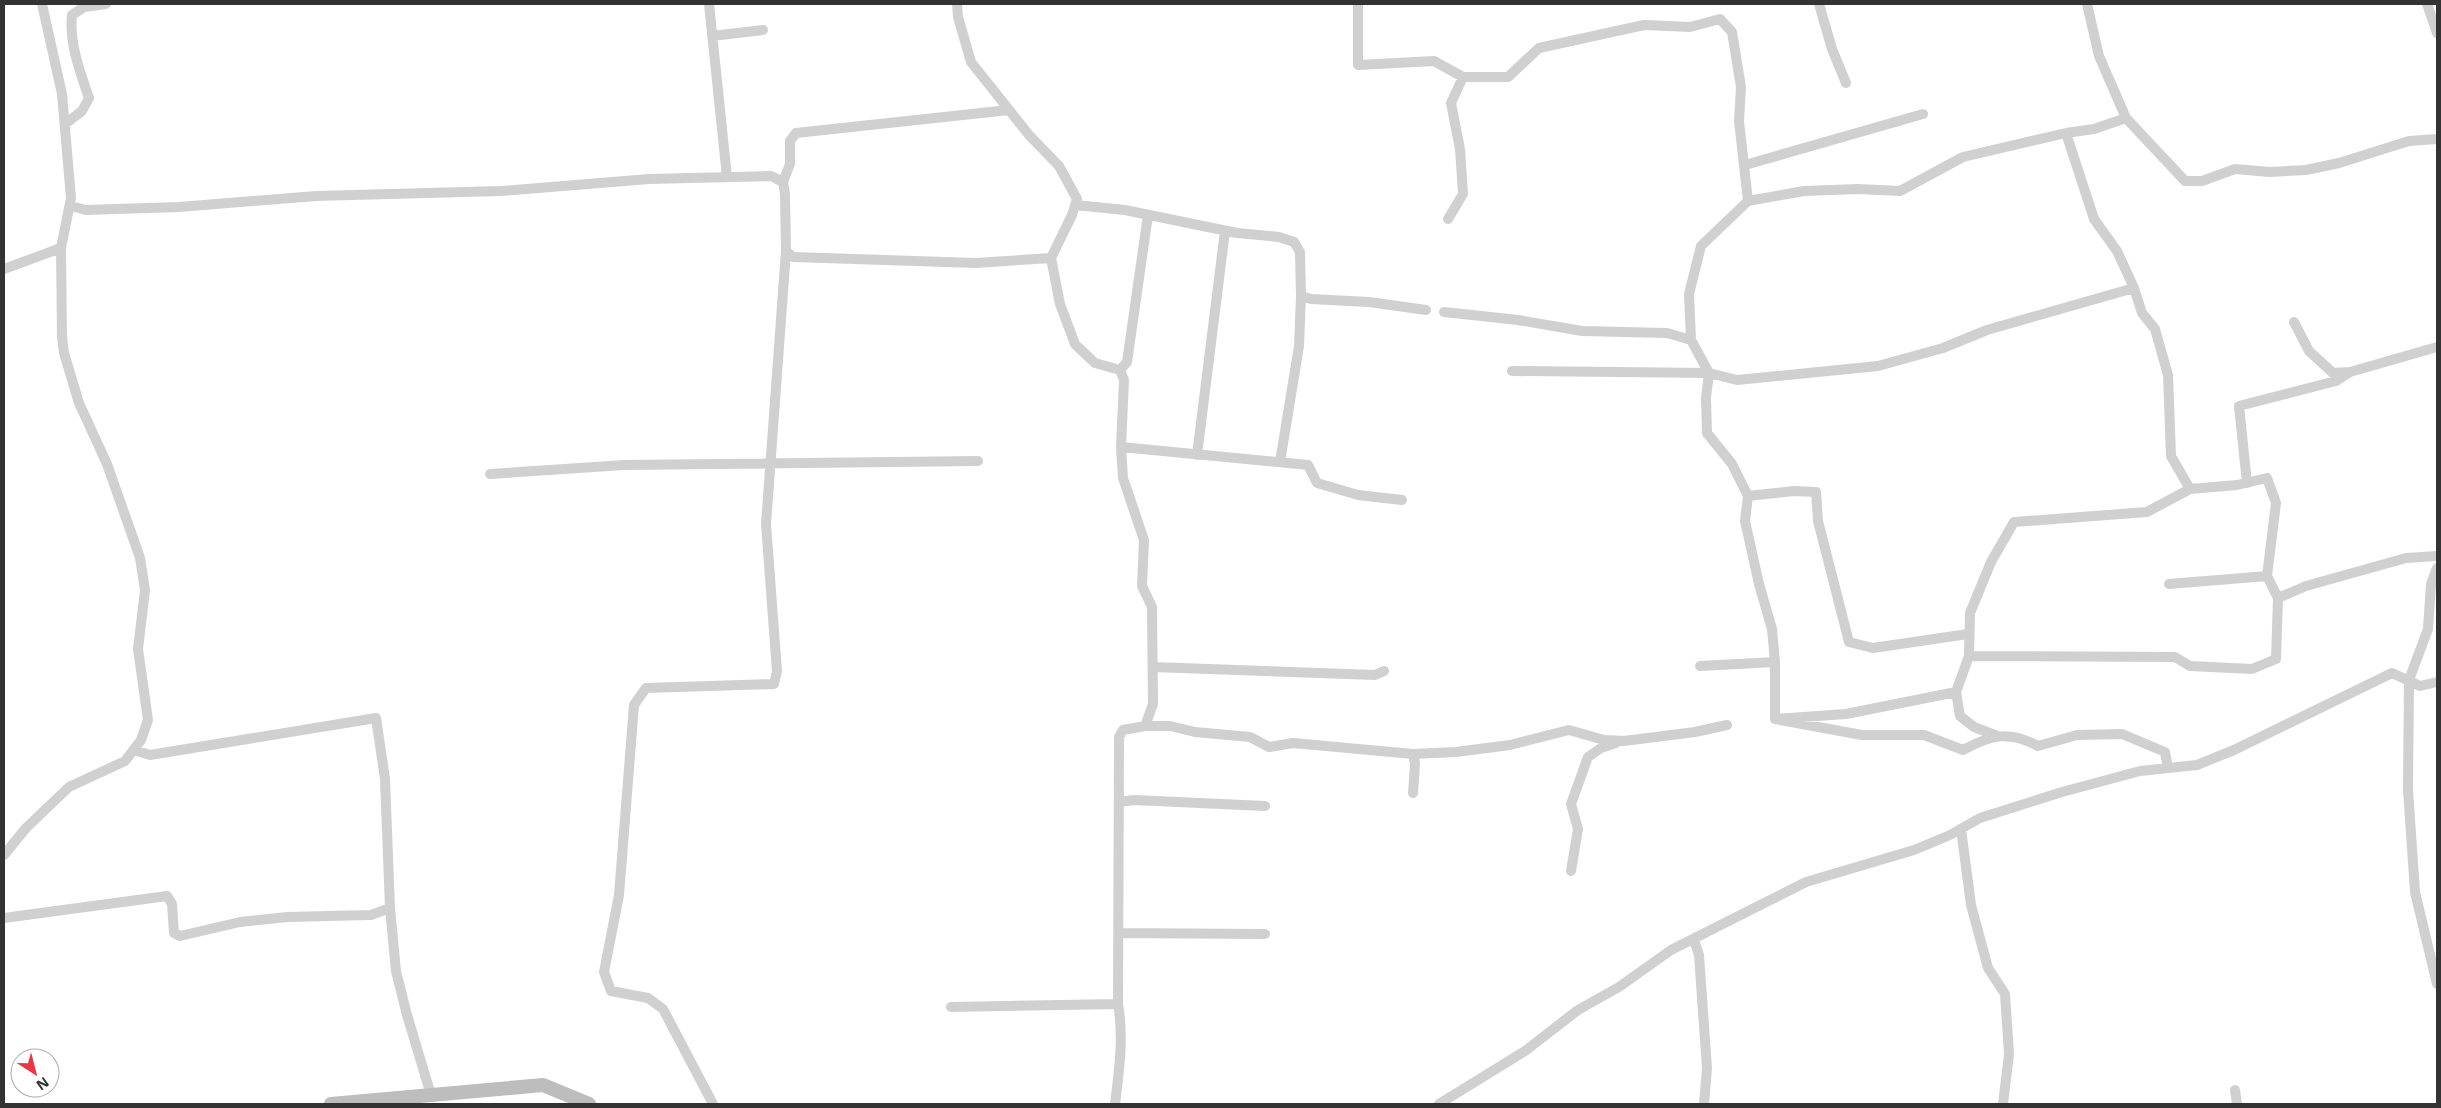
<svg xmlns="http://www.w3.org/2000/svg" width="2441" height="1108" font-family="'Open Sans',sans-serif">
<rect width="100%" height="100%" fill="#fff"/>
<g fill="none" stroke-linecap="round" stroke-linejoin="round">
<path stroke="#d0d0d0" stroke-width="10" d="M 709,4 L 727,177
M 957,4 L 958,17 L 971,62 L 1029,135 L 1059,166 L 1077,199 L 1072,215 L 1051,258 L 1060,304 L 1075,344 L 1095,363 L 1120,370 L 1124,380 L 1121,447 L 1123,478 L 1144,540 L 1142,586 L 1152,607 L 1153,704 L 1145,726 L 1123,730 L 1119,737 L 1118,1004 C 1124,1038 1119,1071 1115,1104
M 1358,4 L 1358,65 L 1434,61 L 1463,77 L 1508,77 L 1539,48 L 1644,25 L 1690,27 L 1720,19 L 1732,32 L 1741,87 L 1739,121 L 1748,201 L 1701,246 L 1689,294 L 1691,340 L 1709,373 L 1706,398 L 1707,433 L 1732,464 L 1748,496 L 1745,521 L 1759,584 L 1772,629 L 1775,662 L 1700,666
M 1819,4 L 1832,49 L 1846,83
M 2087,4 L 2099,56 L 2126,118 L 2094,129 L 2066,133 L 2094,219 L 2117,251 L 2134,288 L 2142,313 L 2155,329 L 2168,375 L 2171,456 L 2190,489
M 2427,4 L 2437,33
M 712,36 L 763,30
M 2126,118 L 2185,181 L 2202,181 L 2235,169 L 2270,172 L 2306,170 L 2339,163 L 2409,141 L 2437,139
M 65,124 L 82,111 L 89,98 C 80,72 69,43 72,15 L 84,7 L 106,4
M 1745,165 L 1923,114
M 783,182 L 790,164 L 790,141 L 796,133 L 1009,110
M 1748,201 L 1804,191 L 1858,189 L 1900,191 L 1963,157 L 2066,133
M 1075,205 L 1125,210 L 1237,233 L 1279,237 L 1294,242 L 1300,252 L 1301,296 L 1311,299 L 1369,302 L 1426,310
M 71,206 L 86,210 L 179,207 L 316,196 L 501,191 L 649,179 L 771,176 L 783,182 L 785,194 L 786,251 L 793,257 L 976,263 L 1051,258
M 1448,219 L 1463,194 L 1460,149 L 1451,103 L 1463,77
M 4,269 L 61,248
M 1444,312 L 1518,320 L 1582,331 L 1667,333 L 1691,340
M 2294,322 L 2309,351 L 2333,373 L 2350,372 L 2437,347
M 1120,370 L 1127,362 L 1148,215
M 1512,371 L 1709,373 L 1737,380 L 1878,366 L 1943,348 L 1987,330 L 2134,288
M 1121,447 L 1308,465 L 1317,483 L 1358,495 L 1402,500
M 1197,455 L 1225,231
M 1280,462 L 1299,346 L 1301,296
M 490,474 L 624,465 L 978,461
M 2247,483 L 2239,406 L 2336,381 L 2350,372
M 1748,496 L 1794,491 L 1816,492 L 1818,521 L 1849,642 L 1873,648 L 1968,634
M 2437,568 L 2431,584 L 2428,629 L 2409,680 L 2408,790 L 2415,892 L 2437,984
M 2169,584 L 2267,576
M 1969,656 L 2175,657 L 2190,666 L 2252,669 L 2276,659 L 2278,598 L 2306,586 L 2406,558 L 2437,556
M 1775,662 L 1775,719 L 1846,714 L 1956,692
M 1153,667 L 1375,675 L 1384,671
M 1775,719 L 1862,735 L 1924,735 L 1963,750 C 1991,735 2008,730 2038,746 L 2077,735 L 2122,734 L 2165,752 L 2168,768
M 1145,726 L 1170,726 L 1195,732 L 1250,737 L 1269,747 L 1293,743 L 1413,754 L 1415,764 L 1413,793
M 1995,735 L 1974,727 L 1960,716 L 1956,692 L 1969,656 L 1970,613 L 1991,562 L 2014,522 L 2147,512 L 2190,489 L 2237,485 L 2267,478 L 2276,503 L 2267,576 L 2278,598
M 134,750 L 150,755 L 376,718 L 385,779 L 390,908 L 396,971 L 407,1015 L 431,1095
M 1413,754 L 1456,752 L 1510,745 L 1569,730 L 1604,740 L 1624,741 L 1695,732 L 1727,725
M 1119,802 L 1134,800 L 1265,806
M 1961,829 L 1971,905 L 1988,968 L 2005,994 L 2009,1054 L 2003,1104
M 4,855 L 26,828 L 69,787 L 125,761 L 141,740 L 148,720 L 138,649 L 145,590 L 140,558 L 107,464 L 79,403 L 64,353 L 62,337 L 61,248 L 71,198 L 62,94 L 42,4
M 1571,871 L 1578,829 L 1571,804 L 1588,757 L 1601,748 L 1616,743
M 4,918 L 167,896 L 172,904 L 174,933 L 180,936 L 240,922 L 287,917 L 371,915 L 390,908
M 1119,933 L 1265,934
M 1694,940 L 1699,955 L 1707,1068 L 1704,1104
M 951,1007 L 1118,1004
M 2235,1090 L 2237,1104
M 713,1104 L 663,1009 L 648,998 L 611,991 L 604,972 L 619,895 L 634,705 L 646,688 L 774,684 L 777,671 L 766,524 L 786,251
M 1439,1104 L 1525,1051 L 1578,1010 L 1619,987 L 1671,950 L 1806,882 L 1914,850 L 1950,835 L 1980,818 L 2062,792 L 2140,771 L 2197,765 L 2234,750 L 2392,673 L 2420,686 L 2437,682"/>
<path stroke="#bdbdbd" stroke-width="14" d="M 331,1104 L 543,1085 L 589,1104"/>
</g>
<rect width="2441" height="1108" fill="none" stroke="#333333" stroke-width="10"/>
<g transform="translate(35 1073) rotate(144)"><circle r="24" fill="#ffffff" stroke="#adadad"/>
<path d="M0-4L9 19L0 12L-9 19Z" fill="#e63946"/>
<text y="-8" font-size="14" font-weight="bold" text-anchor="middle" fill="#333333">N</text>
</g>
</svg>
